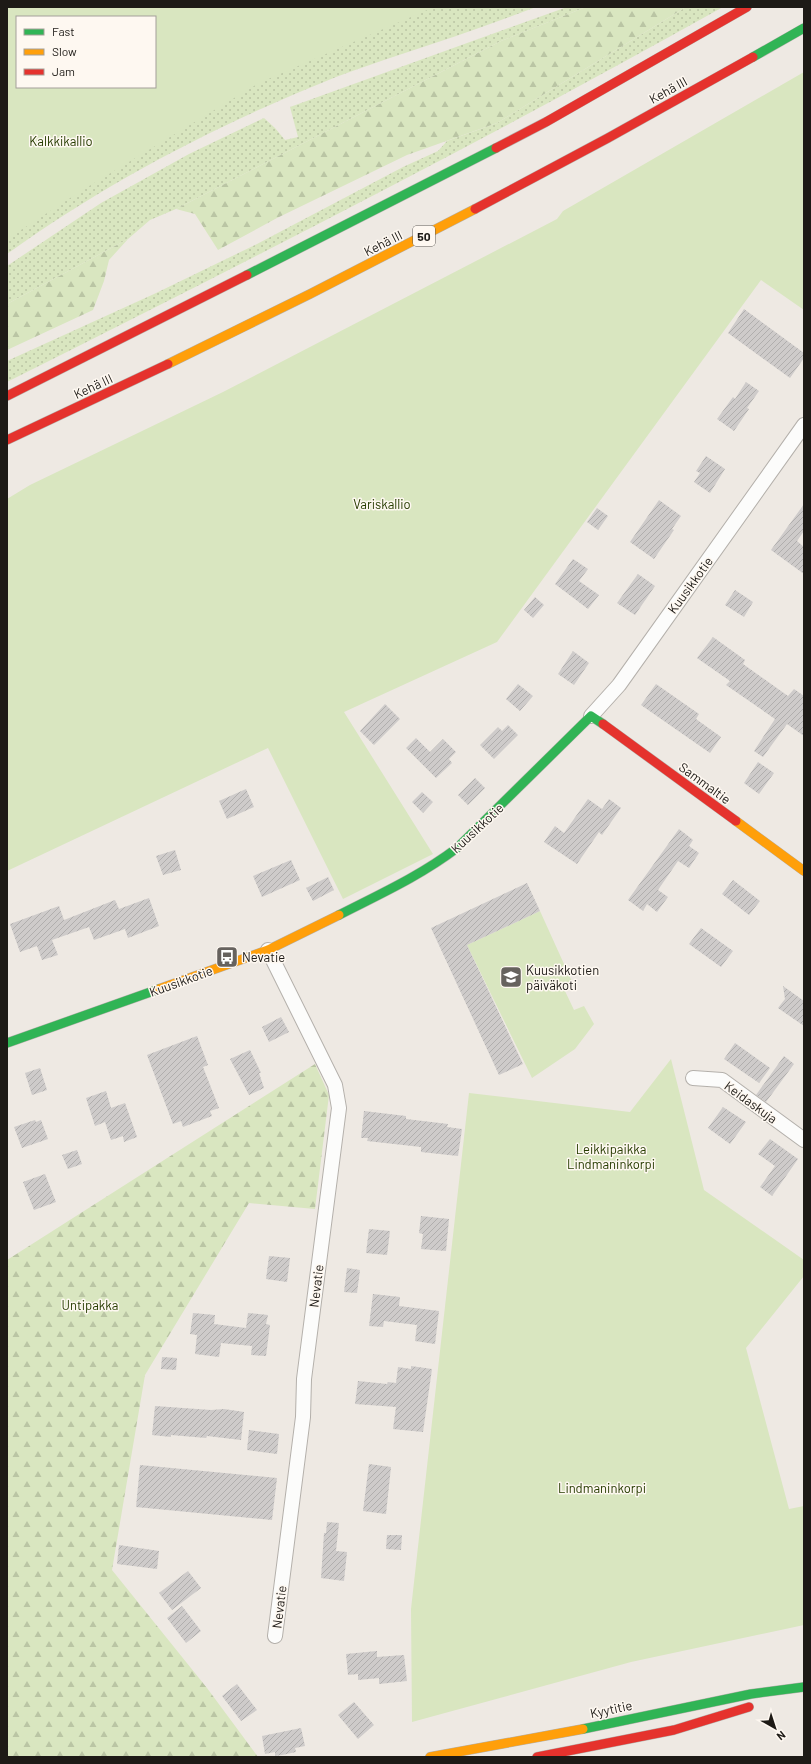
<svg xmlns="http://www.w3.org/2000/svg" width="811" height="1764" font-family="Barlow,sans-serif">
<defs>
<pattern id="grass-dots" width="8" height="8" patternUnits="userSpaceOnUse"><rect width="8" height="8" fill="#d9e6c0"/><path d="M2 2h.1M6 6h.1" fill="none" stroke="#bac5a4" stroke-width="1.8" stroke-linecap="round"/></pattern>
<pattern id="forest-firs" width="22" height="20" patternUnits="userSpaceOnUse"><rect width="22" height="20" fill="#d9e6c0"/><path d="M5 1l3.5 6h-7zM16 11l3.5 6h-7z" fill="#bac5a4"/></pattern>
<pattern id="building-hatch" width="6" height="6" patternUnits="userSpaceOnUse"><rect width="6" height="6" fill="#cecbca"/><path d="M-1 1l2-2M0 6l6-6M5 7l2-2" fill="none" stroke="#b0aead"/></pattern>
</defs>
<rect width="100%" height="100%" fill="#eee9e3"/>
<path fill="url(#grass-dots)" d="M 357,7 L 536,7 C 491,24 445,40 399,55 C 378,62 357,69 336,77 C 221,123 108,181 7,254 L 7,201 Z
M 567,7 L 586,7 L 501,41 L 176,209 L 150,220 L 128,239 L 7,304 L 7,266 L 101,203 L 189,154 L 264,118 L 275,128 L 285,140 L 298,137 L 290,107 Z
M 686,7 L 723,7 C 488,139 248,261 7,382 L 7,361 L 154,294 L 257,244 L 403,167 L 438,151 L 447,141 L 497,123 Z"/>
<path fill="url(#forest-firs)" d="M 586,7 L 686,7 L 497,123 L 407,155 L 277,218 L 218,250 L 195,214 L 176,209 L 501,41 Z
M 128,239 L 109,260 L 104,281 L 93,310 L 7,350 L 7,304 Z
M 315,1064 L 329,1095 L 315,1209 L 249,1203 L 145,1375 L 112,1570 L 207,1688 L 258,1757 L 7,1757 L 7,1260 Z"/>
<path fill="#d9e6c0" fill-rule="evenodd" d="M 7,7 L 434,7 L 259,83 L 81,191 L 7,239 ZM 17,17 L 155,17 L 155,87 L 17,87 Z
M 804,72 L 804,310 L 761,280 L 497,642 L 344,712 L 433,854 L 343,899 L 268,748 L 7,871 L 7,499 L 30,485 L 223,392 L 557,219 L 563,211 Z
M 540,911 L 574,986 L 565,991 L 574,1010 L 584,1006 L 594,1024 L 575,1049 L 532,1078 L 467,945 Z
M 671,1059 L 704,1190 L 804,1260 L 804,1276 L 746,1348 L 789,1509 L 804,1506 L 804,1625 L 631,1662 L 412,1722 L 411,1609 L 469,1093 L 630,1112 Z"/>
<path fill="url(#building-hatch)" d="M 744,309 L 804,353 L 804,358 L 790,378 L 728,333 Z
M 746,382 L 759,391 L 747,408 L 749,409 L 734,431 L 717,419 L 733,397 L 735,399 Z
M 706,456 L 725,469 L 710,493 L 694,482 L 700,473 L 696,471 Z
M 659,500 L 681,516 L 672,529 L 674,530 L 654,559 L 630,542 Z
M 804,504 L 804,531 L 797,541 L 804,547 L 804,574 L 771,550 Z
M 597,508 L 608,516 L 598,530 L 587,522 Z
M 573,559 L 588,569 L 579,581 L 599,595 L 588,609 L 555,584 Z
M 638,574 L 655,586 L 635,615 L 617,603 Z
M 735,590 L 753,602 L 744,617 L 725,605 Z
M 535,597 L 544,605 L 533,618 L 524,610 Z
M 713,637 L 745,660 L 743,664 L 788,696 L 794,689 L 804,696 L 804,736 L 787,724 L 763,757 L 754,751 L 775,719 L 726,685 L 730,681 L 697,658 Z
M 573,651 L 589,663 L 574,685 L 558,674 Z
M 518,684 L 533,696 L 520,711 L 506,699 Z
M 656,684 L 699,714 L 696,719 L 721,737 L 710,753 L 641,705 Z
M 385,704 L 400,719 L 374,745 L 360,731 Z
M 508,725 L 518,735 L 494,759 L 480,745 L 498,727 L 502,731 Z
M 416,738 L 430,752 L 443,739 L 456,752 L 449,759 L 452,763 L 436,778 L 406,748 Z
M 758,762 L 774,773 L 759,794 L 744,783 Z
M 475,778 L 485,788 L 468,805 L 458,795 Z
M 246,789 L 254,807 L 227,819 L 219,801 Z
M 422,792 L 433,802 L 423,813 L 412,802 Z
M 588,799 L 602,809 L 609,799 L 621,808 L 602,835 L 599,832 L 577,864 L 544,842 L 555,826 L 564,833 Z
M 679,829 L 693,840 L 689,846 L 699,853 L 689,868 L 678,861 L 658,890 L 668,897 L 657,912 L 647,904 L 643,911 L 628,900 Z
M 175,850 L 181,870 L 163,875 L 156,856 Z
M 291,860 L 300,880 L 262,897 L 253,876 Z
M 328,877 L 334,890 L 313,901 L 306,888 Z
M 733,880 L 760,901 L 749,915 L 722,894 Z
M 527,883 L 540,911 L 467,945 L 523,1064 L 499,1075 L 431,928 Z
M 149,898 L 159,926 L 128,938 L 125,929 L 94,940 L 89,927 L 52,940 L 58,955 L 42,960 L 37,946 L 20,952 L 10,924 L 59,906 L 64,920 L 115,900 L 119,909 Z
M 701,928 L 733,951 L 721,967 L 689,944 Z
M 783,986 L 804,1001 L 804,1026 L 778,1008 L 785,999 Z
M 281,1017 L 289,1032 L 269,1042 L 262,1027 Z
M 197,1036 L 208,1065 L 203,1067 L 219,1108 L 210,1111 L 212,1116 L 183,1127 L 181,1121 L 173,1124 L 147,1055 Z
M 735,1043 L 770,1068 L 759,1083 L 724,1059 Z
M 250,1050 L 261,1073 L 259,1073 L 264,1088 L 249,1095 L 230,1059 Z
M 784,1056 L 794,1064 L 766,1102 L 756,1095 Z
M 40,1068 L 47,1090 L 32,1095 L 25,1073 Z
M 106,1091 L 111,1108 L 125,1103 L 137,1137 L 124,1142 L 123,1136 L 111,1140 L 105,1122 L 95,1126 L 86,1098 Z
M 723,1107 L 746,1122 L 730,1144 L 708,1128 Z
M 364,1111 L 406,1116 L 406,1119 L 448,1124 L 447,1127 L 462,1129 L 458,1156 L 421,1152 L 421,1147 L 367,1141 L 368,1138 L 361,1138 Z
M 35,1120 L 36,1122 L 41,1120 L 48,1139 L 22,1148 L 14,1127 Z
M 770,1139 L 798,1159 L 772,1196 L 760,1187 L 775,1166 L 758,1154 Z
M 77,1150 L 82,1164 L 68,1169 L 62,1155 Z
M 45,1174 L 56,1202 L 34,1210 L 23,1182 Z
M 421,1216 L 449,1219 L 446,1251 L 421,1249 L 423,1234 L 419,1233 Z
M 369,1229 L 390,1231 L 387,1255 L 366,1253 Z
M 269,1256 L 290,1258 L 287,1282 L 266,1279 Z
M 347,1268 L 360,1270 L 357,1293 L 344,1292 Z
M 373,1294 L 400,1297 L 399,1306 L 439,1311 L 435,1344 L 415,1341 L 417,1325 L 384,1321 L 383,1327 L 369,1326 Z
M 193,1313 L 215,1315 L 214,1324 L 246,1328 L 248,1313 L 268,1315 L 266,1324 L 270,1325 L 266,1356 L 251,1355 L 252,1346 L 221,1343 L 219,1357 L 195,1354 L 197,1335 L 190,1334 Z
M 162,1357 L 177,1358 L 176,1370 L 161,1369 Z
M 411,1366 L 432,1369 L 423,1432 L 393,1429 L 396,1407 L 355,1404 L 358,1381 L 387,1384 L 388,1382 L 396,1383 L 398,1367 L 411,1369 Z
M 155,1406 L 211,1410 L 224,1409 L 244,1412 L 241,1440 L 207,1436 L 206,1438 L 171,1435 L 171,1437 L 152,1435 Z
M 249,1430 L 279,1434 L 277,1454 L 247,1450 Z
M 369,1464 L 391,1467 L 386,1514 L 363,1511 Z
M 140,1465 L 277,1478 L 272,1520 L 136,1507 Z
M 327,1522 L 339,1523 L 336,1551 L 347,1552 L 344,1581 L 321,1578 L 324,1533 L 326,1533 Z
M 387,1535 L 402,1535 L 401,1550 L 386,1549 Z
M 119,1545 L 159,1551 L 157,1569 L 117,1564 Z
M 188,1571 L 201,1588 L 172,1610 L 159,1593 Z
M 182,1606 L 201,1631 L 186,1643 L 167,1618 Z
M 377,1651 L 377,1657 L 404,1655 L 407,1681 L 379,1684 L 379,1678 L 358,1680 L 358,1674 L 348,1675 L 346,1654 Z
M 237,1684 L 257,1710 L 241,1721 L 222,1696 Z
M 354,1702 L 374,1725 L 358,1739 L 338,1715 Z
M 301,1728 L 305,1746 L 295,1748 L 296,1752 L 282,1755 L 275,1756 L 275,1752 L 265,1754 L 262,1736 Z"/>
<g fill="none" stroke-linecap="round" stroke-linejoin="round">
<g stroke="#b4b0ab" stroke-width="16">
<path id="street" d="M 591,716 L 619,685 L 804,425
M 268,950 L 335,1085 L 339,1108 L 304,1379 L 303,1417 L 275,1636
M 693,1078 L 722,1080 L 804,1140"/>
</g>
<g stroke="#b4b0ab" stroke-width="10">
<path id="fast" d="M 753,57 L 804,28
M 247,275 L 496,148
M 339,915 C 380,894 420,876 457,848 L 591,716 L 603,724
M 7,1043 L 159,989
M 583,1729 L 751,1694 L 804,1687"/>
</g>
<g stroke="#b4b0ab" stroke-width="10">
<path id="slow" d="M 168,364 L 310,294 L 475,209
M 736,821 L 804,871
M 159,989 L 268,950 L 339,915
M 430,1757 L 583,1729"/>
</g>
<g stroke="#b4b0ab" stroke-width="10">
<path id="jam" d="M 496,148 L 546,122 L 747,7
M 475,209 L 608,138 L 753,57
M 7,396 L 247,275
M 7,440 L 168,364
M 603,724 L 736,821
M 537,1757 L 674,1730 L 749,1707"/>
</g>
<use href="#street" stroke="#fcfcfb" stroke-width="14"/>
<use href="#fast" stroke="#30b455" stroke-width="9"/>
<use href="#slow" stroke="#ff9f0a" stroke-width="9"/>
<use href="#jam" stroke="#e5322d" stroke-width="9"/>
</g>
<defs>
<g id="bus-square" transform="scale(1.15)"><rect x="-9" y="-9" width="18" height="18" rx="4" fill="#66625e" stroke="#fef8f1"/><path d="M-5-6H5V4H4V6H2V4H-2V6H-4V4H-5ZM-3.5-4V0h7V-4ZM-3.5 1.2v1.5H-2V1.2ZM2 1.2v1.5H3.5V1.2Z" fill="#fff"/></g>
<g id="school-square" transform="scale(1.15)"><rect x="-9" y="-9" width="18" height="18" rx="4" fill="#66625e" stroke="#fef8f1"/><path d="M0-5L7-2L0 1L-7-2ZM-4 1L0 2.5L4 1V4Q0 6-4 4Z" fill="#fff"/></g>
</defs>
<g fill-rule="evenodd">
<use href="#bus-square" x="227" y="957"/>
<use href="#school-square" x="511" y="977"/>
</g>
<g text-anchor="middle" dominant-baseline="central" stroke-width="3" stroke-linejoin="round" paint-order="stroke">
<rect fill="#fef8f1" stroke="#605d58" stroke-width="1" x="413" y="226" width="22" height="20" rx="3"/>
<g font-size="12" font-weight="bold" fill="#1d1a16">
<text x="424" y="236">50</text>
</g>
<g font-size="13" fill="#1d1a16" stroke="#fef8f1">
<text transform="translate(668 90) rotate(-29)">Kehä III</text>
<text transform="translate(383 243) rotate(-27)">Kehä III</text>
<text transform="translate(93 386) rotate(-25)">Kehä III</text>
<text transform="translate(690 585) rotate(-54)">Kuusikkotie</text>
<text transform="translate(705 783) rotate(36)">Sammaltie</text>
<text transform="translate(477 828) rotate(-43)">Kuusikkotie</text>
<text transform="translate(181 981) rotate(-20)">Kuusikkotie</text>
<text transform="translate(751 1102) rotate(36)">Keidaskuja</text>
<text transform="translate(316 1286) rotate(-83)">Nevatie</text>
<text transform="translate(279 1607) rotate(-83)">Nevatie</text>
<text transform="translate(611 1709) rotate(-12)">Kyytitie</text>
</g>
<g font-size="13" fill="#273c00" stroke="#fef8f1">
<text x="61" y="141">Kalkkikallio</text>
<text x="382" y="504">Variskallio</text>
<text x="611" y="1149">Leikkipaikka<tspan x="611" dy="15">Lindmaninkorpi</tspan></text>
<text x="90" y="1305">Untipakka</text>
<text x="602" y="1488">Lindmaninkorpi</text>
</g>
<g font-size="13" fill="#1d1a16" stroke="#fef8f1" text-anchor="start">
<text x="242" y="957">Nevatie</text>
<text x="526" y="970">Kuusikkotien<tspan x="526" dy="15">päiväkoti</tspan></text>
</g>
</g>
<rect width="811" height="1764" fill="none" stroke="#1d1a16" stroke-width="16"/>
<rect x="16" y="16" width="140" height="72" fill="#fef8f1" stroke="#a49f99"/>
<rect x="24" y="29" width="20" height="6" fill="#30b455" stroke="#a49f99"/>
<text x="52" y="36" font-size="12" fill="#1d1a16">Fast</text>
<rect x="24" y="49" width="20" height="6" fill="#ff9f0a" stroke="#a49f99"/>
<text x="52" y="56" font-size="12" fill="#1d1a16">Slow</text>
<rect x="24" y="69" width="20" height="6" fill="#e5322d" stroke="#a49f99"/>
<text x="52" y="76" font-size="12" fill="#1d1a16">Jam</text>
<g transform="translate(775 1728) rotate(141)" stroke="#fef8f1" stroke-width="3" paint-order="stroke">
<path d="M0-3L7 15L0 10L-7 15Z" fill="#1d1a16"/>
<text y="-6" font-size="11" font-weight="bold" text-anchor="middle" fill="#1d1a16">N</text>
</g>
</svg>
